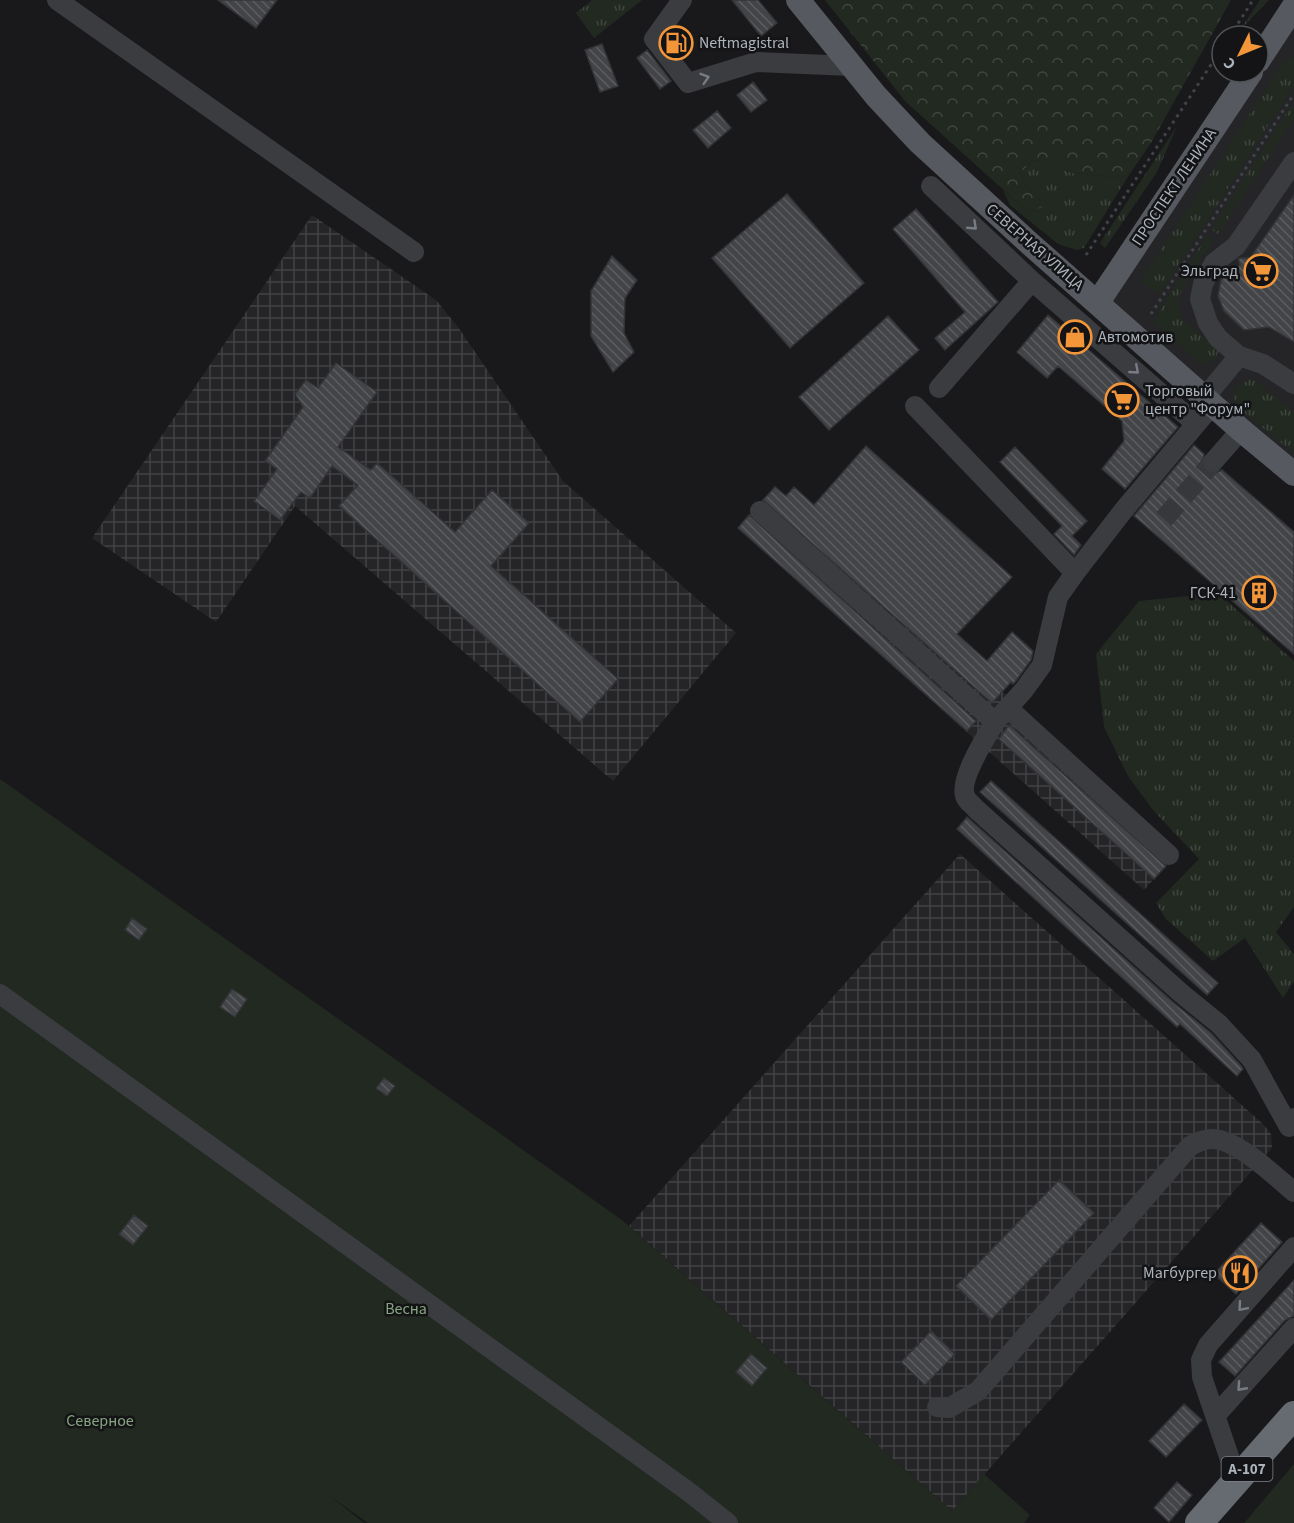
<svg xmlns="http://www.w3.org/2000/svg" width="1294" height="1523" font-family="'Source Sans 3',sans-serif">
<defs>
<pattern id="industrial-grid" width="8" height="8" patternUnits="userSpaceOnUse" patternTransform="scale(1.5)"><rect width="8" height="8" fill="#252528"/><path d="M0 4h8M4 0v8" fill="none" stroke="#424245"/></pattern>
<pattern id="grass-tufts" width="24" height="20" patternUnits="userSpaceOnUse" patternTransform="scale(1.5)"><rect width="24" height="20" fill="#212921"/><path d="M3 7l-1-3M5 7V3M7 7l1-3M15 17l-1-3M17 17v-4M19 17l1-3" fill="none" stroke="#3f463f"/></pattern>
<pattern id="forest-crowns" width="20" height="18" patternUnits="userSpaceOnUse" patternTransform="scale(1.5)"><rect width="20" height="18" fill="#212921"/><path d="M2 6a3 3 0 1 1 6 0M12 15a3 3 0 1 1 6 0" fill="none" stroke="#3f463f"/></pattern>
<pattern id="building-back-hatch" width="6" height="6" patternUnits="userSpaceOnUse" patternTransform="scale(1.5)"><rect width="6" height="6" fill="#434448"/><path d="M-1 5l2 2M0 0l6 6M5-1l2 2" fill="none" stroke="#5b5d60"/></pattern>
</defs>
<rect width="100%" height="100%" fill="#19191b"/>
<path fill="#252528" d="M 1294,6 L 1294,474 L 1098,302 Z"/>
<path fill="url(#industrial-grid)" d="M 312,215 L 436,300 L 458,327 L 563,481 L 736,633 L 613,781 L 295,506 L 216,622 L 92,538 Z
M 775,486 L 1179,851 L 1144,890 L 738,528 Z
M 960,854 L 1263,1124 L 1271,1134 L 1272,1148 L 952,1511 L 629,1226 Z"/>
<path fill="url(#grass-tufts)" d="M 592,0 L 642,0 L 594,38 L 576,13 Z
M 1260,0 L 1269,0 L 1240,30 Z
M 1294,57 L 1294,85 L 1160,294 L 1140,282 L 1279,69 L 1284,62 Z
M 1291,106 L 1294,107 L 1294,119 L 1218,234 L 1211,229 Z
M 1177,126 L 1157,172 L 1105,248 L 1100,243 Z
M 1033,160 L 1054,163 L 1071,173 L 1127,178 L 1084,248 L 1077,250 L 1058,244 L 1010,205 L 1003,190 L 1029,213 L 1041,207 L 1041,201 L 1026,186 L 1020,173 Z
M 1207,236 L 1213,240 L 1177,299 L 1182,319 L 1219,350 L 1214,361 L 1200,364 L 1153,321 Z
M 1253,378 L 1294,413 L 1294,453 L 1235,405 L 1234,388 Z
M 1218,593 L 1294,661 L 1294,907 L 1276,932 L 1294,954 L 1294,981 L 1283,998 L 1245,938 L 1213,961 L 1166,919 L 1156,903 L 1199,859 L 1153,810 L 1128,776 L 1104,727 L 1096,654 L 1139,601 Z"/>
<path fill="url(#forest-crowns)" d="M 825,0 L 1231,0 L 1151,143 L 1127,178 L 1071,173 L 1054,163 L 1033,160 L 1020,173 L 1026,186 L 1041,201 L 1042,207 L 1029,213 L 905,101 Z"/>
<path fill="#212921" d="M 0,779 L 622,1220 L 952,1511 L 984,1474 L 1030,1515 L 1024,1523 L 368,1523 L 330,1496 L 364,1523 L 0,1523 Z
M 1294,1464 L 1294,1523 L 1244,1523 Z"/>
<path fill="url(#building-back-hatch)" stroke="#333437" stroke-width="1.5" d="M 218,0 L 277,0 L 256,28 Z
M 732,0 L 758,0 L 777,23 L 761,36 Z
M 676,29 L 692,50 L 683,57 L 669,39 Z
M 602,44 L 618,86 L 600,92 L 585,50 Z
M 647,50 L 671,81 L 660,89 L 637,58 Z
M 753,82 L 767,100 L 751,112 L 737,95 Z
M 717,111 L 731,128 L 708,148 L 693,130 Z
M 787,194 L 864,283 L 790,348 L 712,258 Z
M 1294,195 L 1294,342 L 1269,327 L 1244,330 L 1224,311 L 1218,296 L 1221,280 L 1232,268 L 1240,265 L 1238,259 L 1241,258 L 1250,258 Z
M 916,209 L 998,302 L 945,350 L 935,338 L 965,312 L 893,229 Z
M 612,256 L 637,280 L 625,298 L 624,333 L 634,352 L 613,372 L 591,336 L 591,291 Z
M 1048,315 L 1178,427 L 1125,489 L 1102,469 L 1124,441 L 1122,421 L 1058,366 L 1047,378 L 1017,352 Z
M 888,316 L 919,350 L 829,430 L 799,397 Z
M 336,363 L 377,392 L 338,447 L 371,470 L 377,463 L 455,532 L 492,490 L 529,523 L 491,566 L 618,679 L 580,722 L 339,506 L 358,485 L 332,466 L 310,498 L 301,492 L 280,520 L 254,501 L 277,469 L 265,461 L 303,407 L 295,394 L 306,380 L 318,388 Z
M 1194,445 L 1204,454 L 1202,465 L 1206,471 L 1216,473 L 1222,470 L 1294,532 L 1294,654 L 1134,516 Z
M 866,446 L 1012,577 L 957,634 L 987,661 L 1012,632 L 1033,651 L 1031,660 L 1015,682 L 1013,684 L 1011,682 L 992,703 L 763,500 L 775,487 L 786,496 L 794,487 L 814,505 Z
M 1015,447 L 1087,521 L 1072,536 L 1081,545 L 1074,555 L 1054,534 L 1062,526 L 1000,462 Z
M 749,515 L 976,721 L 967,731 L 738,528 Z
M 1009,725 L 1166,866 L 1154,879 L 999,739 Z
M 991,781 L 1218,983 L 1207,995 L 980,792 Z
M 967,817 L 1174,1003 L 1211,1033 L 1242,1067 L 1243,1069 L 1237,1076 L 1180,1024 L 1177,1027 L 957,829 Z
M 132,918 L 147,929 L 139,940 L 125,930 Z
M 232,989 L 247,999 L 235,1017 L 220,1007 Z
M 384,1078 L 395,1086 L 387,1096 L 376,1088 Z
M 1059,1180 L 1094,1213 L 991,1320 L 956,1286 Z
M 134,1215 L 148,1226 L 133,1245 L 119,1234 Z
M 1261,1223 L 1282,1242 L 1236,1294 L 1214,1274 Z
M 1294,1280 L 1294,1316 L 1285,1320 L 1235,1376 L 1219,1362 Z
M 931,1331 L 955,1354 L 925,1385 L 901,1362 Z
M 751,1354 L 767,1368 L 752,1386 L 736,1372 Z
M 1184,1404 L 1202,1420 L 1166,1457 L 1149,1441 Z
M 1177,1482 L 1192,1495 L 1169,1522 L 1154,1508 Z"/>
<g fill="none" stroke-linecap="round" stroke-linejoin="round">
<path stroke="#36383b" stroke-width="20" stroke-dasharray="20 10" stroke-linecap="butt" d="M 1164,519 L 1213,462"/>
<path stroke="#404347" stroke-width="3" stroke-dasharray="3 4.5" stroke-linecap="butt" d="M 1230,36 L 1253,0
M 1086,255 L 1222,48
M 1151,314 L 1294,94"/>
<path stroke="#3a3c40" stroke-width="20" d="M 57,0 L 414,252
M 682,0 L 654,39 L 688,83 L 756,62 L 851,66
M 931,186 L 1032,281 L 1196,424
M 1239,356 L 1218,338 L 1208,323 L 1200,299 L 1203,284 L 1214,263 L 1236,246 L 1294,162
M 939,388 L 1032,281
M 1205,397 L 1239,356 L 1263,364 L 1294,384
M 915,406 L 1075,573 L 1123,511 L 1213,404
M 1213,462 L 1241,430
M 760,511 L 995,722 L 1024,690 L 1042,665 L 1058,597 L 1075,573
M 1008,708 L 1169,855
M 995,722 C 986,737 957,782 966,798 C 968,802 973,805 976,809 L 1182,994 L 1219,1024 L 1252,1060 L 1289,1127 L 1294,1118
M 0,994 L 689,1492 L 728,1523
M 937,1407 L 949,1408 L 978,1391 L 1190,1146 C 1198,1142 1204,1139 1212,1139 C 1237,1139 1275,1176 1294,1192
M 1216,1415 L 1294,1328
M 1237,1480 L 1202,1377 L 1201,1360 L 1208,1345 L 1294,1247"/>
<path stroke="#56595f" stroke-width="24" d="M 798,0 L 876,96 L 920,143 L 1028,242 L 1241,430 L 1294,474
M 1258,61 L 1294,6
M 1098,302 L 1251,72"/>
<path stroke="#666b71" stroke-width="28" d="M 1199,1523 L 1294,1415"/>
</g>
<defs><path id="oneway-chevron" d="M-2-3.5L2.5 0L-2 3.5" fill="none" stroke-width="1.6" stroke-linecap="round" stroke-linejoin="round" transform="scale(1.5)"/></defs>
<g stroke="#787d84">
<use href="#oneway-chevron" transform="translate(705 78) rotate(-17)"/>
<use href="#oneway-chevron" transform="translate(973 226) rotate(43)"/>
<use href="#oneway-chevron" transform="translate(1135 370) rotate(41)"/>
<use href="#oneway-chevron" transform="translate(1242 1307) rotate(131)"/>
<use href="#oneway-chevron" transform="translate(1241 1387) rotate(132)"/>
</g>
<defs>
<g id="fuel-ring" transform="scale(1.725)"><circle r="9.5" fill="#141416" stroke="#f39639" stroke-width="1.5"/><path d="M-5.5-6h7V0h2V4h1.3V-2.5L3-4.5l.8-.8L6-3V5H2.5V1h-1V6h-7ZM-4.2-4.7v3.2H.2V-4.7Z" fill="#f39639"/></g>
<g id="supermarket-ring" transform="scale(1.725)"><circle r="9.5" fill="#141416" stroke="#f39639" stroke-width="1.5"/><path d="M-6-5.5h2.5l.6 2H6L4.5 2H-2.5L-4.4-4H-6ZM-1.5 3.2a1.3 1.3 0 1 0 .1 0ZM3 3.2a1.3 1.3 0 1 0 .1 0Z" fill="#f39639"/></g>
<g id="shop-ring" transform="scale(1.725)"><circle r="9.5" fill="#141416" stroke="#f39639" stroke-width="1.5"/><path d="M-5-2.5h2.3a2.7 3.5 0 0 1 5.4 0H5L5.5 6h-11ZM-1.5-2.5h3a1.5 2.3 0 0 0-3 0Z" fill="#f39639"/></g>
<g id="building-ring" transform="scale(1.725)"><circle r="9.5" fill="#141416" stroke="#f39639" stroke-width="1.5"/><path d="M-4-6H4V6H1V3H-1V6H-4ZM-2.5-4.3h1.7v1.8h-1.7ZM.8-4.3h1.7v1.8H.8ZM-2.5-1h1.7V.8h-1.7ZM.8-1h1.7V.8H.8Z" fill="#f39639"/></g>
<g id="restaurant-ring" transform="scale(1.725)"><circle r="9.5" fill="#141416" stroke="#f39639" stroke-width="1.5"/><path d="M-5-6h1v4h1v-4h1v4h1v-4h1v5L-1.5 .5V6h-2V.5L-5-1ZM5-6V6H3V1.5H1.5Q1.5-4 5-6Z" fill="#f39639"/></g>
</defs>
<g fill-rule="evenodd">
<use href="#fuel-ring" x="676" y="43"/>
<use href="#supermarket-ring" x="1261" y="271"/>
<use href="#shop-ring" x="1075" y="337"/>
<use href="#supermarket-ring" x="1122" y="400"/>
<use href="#building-ring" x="1259" y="593"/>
<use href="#restaurant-ring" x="1240" y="1273"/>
</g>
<g text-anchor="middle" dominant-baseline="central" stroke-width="5" stroke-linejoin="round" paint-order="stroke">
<rect fill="#141416" stroke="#7e838a" stroke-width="1.5" x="1221.5" y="1457" width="51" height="24" rx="4.5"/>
<g font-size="15" font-weight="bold" fill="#abb3bb">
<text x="1247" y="1469">А-107</text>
</g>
<g font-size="16" fill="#abb3bb" stroke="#141416" text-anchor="start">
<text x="699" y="43">Neftmagistral</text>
<text x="1238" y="271" text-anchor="end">Эльград</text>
<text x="1098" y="337">Автомотив</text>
<text x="1145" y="391">Торговый<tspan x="1145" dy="18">центр "Форум"</tspan></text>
<text x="1236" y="593" text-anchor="end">ГСК-41</text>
<text x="1217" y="1273" text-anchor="end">Магбургер</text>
</g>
<g font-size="16" fill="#abb3bb" stroke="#141416">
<text transform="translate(1174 187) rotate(-56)">ПРОСПЕКТ ЛЕНИНА</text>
<text transform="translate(1035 247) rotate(41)">СЕВЕРНАЯ УЛИЦА</text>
</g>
<g font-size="16" fill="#86a682" stroke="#141416">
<text x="406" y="1309">Весна</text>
<text x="100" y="1421">Северное</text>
</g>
</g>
<g transform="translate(1240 54) rotate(227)"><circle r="28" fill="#141416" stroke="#505458" stroke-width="1.5"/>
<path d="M0-4.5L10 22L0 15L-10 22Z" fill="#f39639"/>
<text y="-9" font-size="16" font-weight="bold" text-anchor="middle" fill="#abb3bb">С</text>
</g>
</svg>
